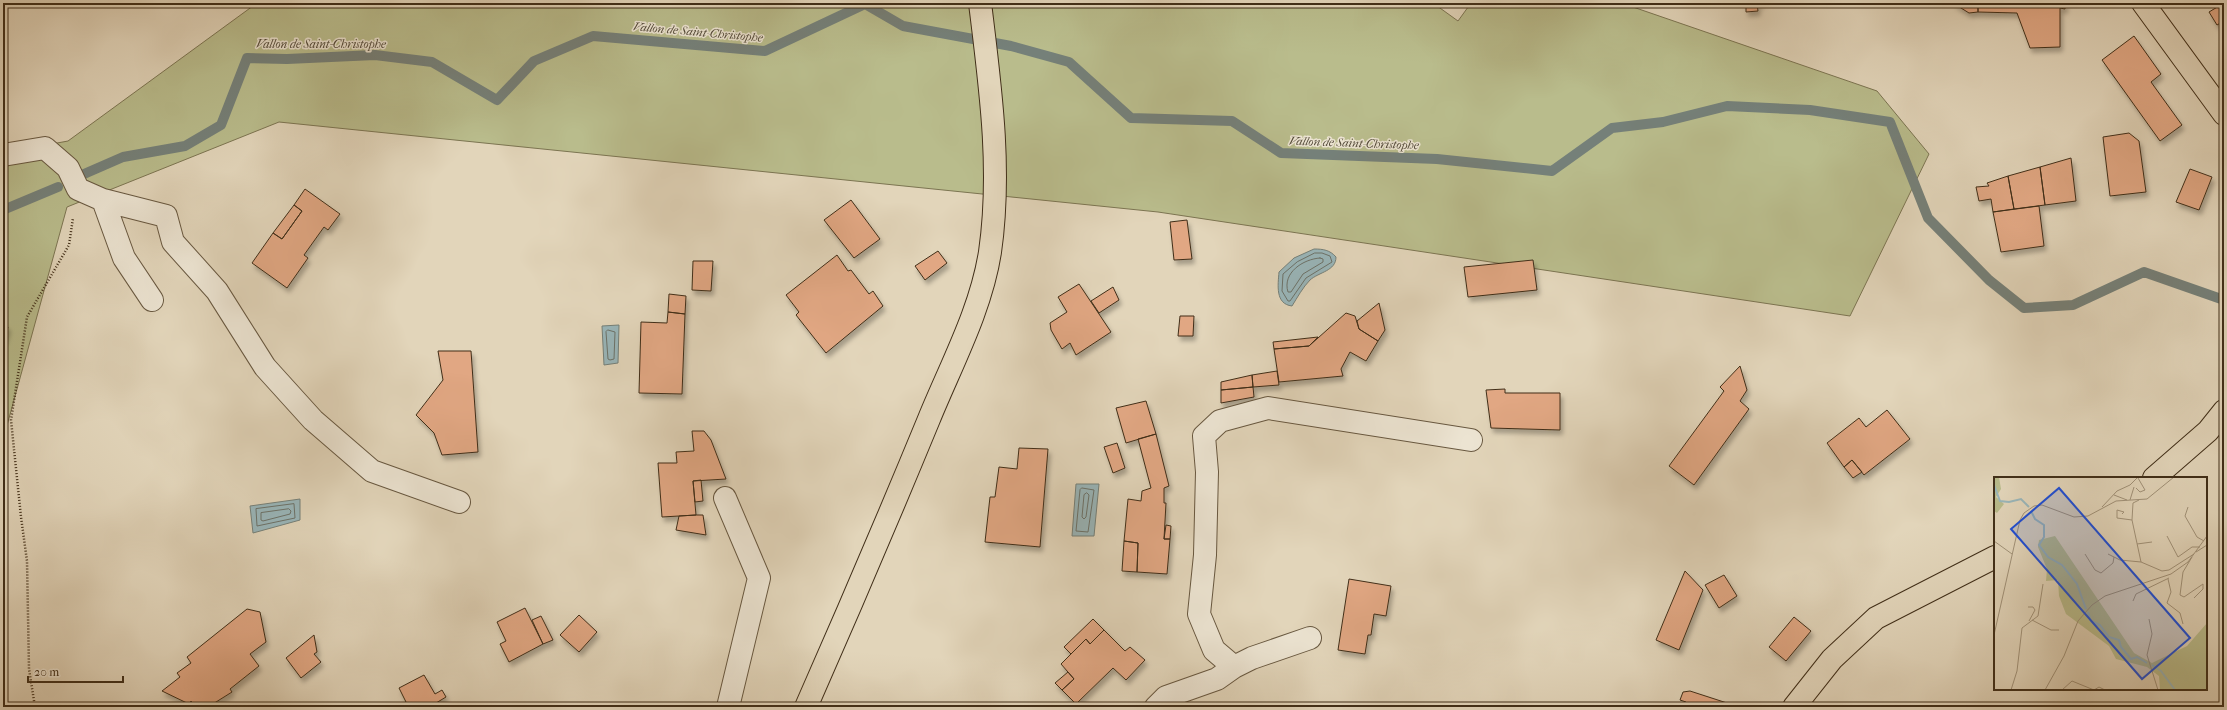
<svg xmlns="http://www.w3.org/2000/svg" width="2227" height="710" font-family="'IM FELL French Canon',serif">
<defs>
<filter id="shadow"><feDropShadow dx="2.5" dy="4.5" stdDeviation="2" flood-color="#0004"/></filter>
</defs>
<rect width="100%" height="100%" fill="#e2d5ba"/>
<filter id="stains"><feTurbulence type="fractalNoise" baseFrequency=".005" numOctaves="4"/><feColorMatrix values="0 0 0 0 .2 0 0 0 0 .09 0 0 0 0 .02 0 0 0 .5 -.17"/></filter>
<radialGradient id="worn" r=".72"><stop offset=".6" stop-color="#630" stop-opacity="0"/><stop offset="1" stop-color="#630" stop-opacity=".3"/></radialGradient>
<path fill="#b9bc8c" stroke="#7c7552" d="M 257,3 L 1433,3 L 1458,21 L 1471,3 L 1629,3 L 1633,7 L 1877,91 L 1929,154 L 1850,316 L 1158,212 L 279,122 L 67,207 L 3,440 L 3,153 L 68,141 Z"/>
<path fill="#99b6ba" stroke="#758079" d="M 1314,249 C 1323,249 1330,250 1336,257 C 1336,271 1319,272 1310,280 C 1303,287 1297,298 1292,306 C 1275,304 1278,285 1279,272 L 1294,258 Z
M 619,325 L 618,363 L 604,365 L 602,326 Z
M 1076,484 L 1099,484 L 1094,536 L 1072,536 Z
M 300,499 L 300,520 L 253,533 L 250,506 Z"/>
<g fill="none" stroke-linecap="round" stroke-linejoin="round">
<path stroke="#6c7269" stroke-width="1" d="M 1315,253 L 1322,253 L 1330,256 L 1332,262 L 1306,278 L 1290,301 L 1288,301 L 1282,291 L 1283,274 L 1297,262 Z
M 1320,258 L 1323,259 L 1323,262 L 1303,274 L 1291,292 L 1288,292 C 1282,273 1303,259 1320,258 Z
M 608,330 L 615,332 L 614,359 L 610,360 L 608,359 L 606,332 Z
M 1082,488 L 1094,490 L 1088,532 L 1076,531 L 1080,490 Z
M 1087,493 L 1089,495 L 1086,517 L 1084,519 L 1082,517 L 1084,495 Z
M 294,504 L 295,518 L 257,526 L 256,509 Z
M 289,509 L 291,511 L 290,514 L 263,521 L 261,520 L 261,513 Z"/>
<path stroke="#758079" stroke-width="10" d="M 84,174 L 123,157 L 185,146 L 221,125 L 247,58 L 287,59 L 375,55 L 432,62 L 497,100 L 534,61 L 593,36 L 765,51 L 865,4 L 903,26 L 1011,46 L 1069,62 L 1131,118 L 1232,121 L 1281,153 L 1437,159 L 1552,171 L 1612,128 L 1663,122 L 1727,106 L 1810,110 L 1890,122 L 1928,218 L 1989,280 L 2024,308 L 2073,305 L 2144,272 L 2224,300
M 3,210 L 58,187"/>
</g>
<path fill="#e1a783" stroke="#402e18" filter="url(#shadow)" d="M 1742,3 L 1762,3 L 1762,4 L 1757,4 L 1758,11 L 1746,12 L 1746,4 Z
M 1953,3 L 1978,3 L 1978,12 L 1969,13 Z
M 1978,3 L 2065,3 L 2065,9 L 2060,8 L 2060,47 L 2030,48 L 2017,13 L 1978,12 Z
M 2224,3 L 2224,21 L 2217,25 L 2209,12 Z
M 2134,36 L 2161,74 L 2151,82 L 2182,125 L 2160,141 L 2102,60 Z
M 2129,133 L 2139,141 L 2146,192 L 2110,196 L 2103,137 Z
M 2071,158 L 2076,201 L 2045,205 L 2040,167 Z
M 2040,167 L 2045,205 L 2014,209 L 2008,176 Z
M 2190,169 L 2212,177 L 2199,210 L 2176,202 Z
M 2008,176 L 2014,209 L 1993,212 L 1991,199 L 1979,201 L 1976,187 L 1989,186 L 1987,183 Z
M 305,189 L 340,214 L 328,230 L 324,227 L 304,255 L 308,258 L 287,288 L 252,263 L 273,233 L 282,239 L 302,211 L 294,205 Z
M 851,200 L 880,239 L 854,258 L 824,220 Z
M 294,205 L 302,211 L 282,239 L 273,233 Z
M 2039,206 L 2044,246 L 2001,252 L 1993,212 Z
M 1187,220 L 1192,259 L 1174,260 L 1170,222 Z
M 938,251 L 947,263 L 925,280 L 915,266 Z
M 837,255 L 848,271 L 851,270 L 869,294 L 873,291 L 883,306 L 826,353 L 796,315 L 799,312 L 786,295 Z
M 1533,260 L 1537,290 L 1468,297 L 1464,267 Z
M 693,261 L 713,261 L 711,291 L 692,290 Z
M 1079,284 L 1111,332 L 1076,355 L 1070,343 L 1062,349 L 1051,330 L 1050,323 L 1067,312 L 1058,297 Z
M 1113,287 L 1119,300 L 1099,313 L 1091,301 Z
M 669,294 L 686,296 L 685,314 L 668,312 Z
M 1379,303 L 1385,330 L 1378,341 L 1359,329 L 1357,321 Z
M 668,312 L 685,314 L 682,394 L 639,393 L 641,322 L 667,323 Z
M 1346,313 L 1355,316 L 1359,329 L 1378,341 L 1366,361 L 1350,352 L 1341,369 L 1343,376 L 1279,382 L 1274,349 L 1309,346 Z
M 1180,316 L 1194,316 L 1193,336 L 1178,336 Z
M 3,323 L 8,327 L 4,341 L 3,340 Z
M 1318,337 L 1309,346 L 1274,349 L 1273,342 Z
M 438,351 L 471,351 L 478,452 L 442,455 L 434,433 L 416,415 L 443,380 Z
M 1740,366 L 1747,390 L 1740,401 L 1749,409 L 1694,485 L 1669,466 L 1724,391 L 1720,387 Z
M 1277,371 L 1279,385 L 1253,387 L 1252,375 Z
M 1252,375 L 1253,387 L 1221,390 L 1221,382 Z
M 1253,387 L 1254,397 L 1221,403 L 1221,390 Z
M 1505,389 L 1505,393 L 1560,393 L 1560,430 L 1491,428 L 1486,390 Z
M 1146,401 L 1156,434 L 1126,443 L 1116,408 Z
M 1887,410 L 1910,439 L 1864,475 L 1852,460 L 1844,467 L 1827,443 L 1859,418 L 1866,427 Z
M 692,431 L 704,431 L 711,440 L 726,479 L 693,481 L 696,515 L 662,517 L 658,463 L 677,463 L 676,452 L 694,451 Z
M 1156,434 L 1169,486 L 1164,488 L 1164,503 L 1166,503 L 1164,539 L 1170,539 L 1167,574 L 1137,572 L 1138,543 L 1124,541 L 1128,499 L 1141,501 L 1142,491 L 1151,488 L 1138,439 Z
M 1117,443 L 1125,468 L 1113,473 L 1104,447 Z
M 1019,448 L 1048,449 L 1040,547 L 985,542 L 990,497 L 995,497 L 999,467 L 1017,469 Z
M 1852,460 L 1862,472 L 1853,478 L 1844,467 Z
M 701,480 L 703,501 L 695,502 L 693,481 Z
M 696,515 L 703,515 L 706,535 L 676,530 L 679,516 Z
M 1166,525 L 1171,526 L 1170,539 L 1164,539 Z
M 1124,541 L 1138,543 L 1137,572 L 1122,571 Z
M 1685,571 L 1703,590 L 1679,650 L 1656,640 Z
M 1724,575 L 1737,596 L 1719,608 L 1705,585 Z
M 1349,579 L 1391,586 L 1386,616 L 1374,614 L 1371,635 L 1368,635 L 1365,654 L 1338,650 Z
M 525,608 L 543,644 L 509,662 L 500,644 L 506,641 L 497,622 Z
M 247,609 L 260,612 L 266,642 L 250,654 L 259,666 L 230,689 L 232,692 L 208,707 L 196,707 L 191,701 L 189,704 L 162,691 L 180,677 L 177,673 L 191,663 L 187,657 Z
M 579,615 L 597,632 L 579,652 L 560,635 Z
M 541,616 L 553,640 L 543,644 L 532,620 Z
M 1794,617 L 1811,631 L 1786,661 L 1769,647 Z
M 1093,619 L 1104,630 L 1090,644 L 1086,639 L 1071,654 L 1064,647 Z
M 1104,630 L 1125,651 L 1130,647 L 1145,660 L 1126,680 L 1113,668 L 1076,704 L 1062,690 L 1074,679 L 1061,664 L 1086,639 L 1090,644 Z
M 314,635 L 317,652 L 314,654 L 321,662 L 301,678 L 286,658 Z
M 1068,672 L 1074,679 L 1062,690 L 1055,683 Z
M 424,675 L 435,694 L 442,690 L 446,697 L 436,703 L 437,707 L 395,707 L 406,702 L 399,688 Z
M 1690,691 L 1727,703 L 1726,707 L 1684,707 L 1686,702 L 1680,700 L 1683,692 Z"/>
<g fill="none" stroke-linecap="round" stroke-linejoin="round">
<g stroke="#685840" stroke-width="24">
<path id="minor" d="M 3,155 L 45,148 L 68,168 L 78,189 L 103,200 L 166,216 L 173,242 L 217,291 L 265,367 L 313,420 L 372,471 L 459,502
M 103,200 L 124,258 L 152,300
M 725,498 L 759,578 L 728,707
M 1234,667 L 1214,650 L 1199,614 L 1205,555 L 1207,472 L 1204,436 L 1220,421 L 1268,408 L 1471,440
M 1156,707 L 1166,697 L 1217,679 L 1234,667 L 1252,658 L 1310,638"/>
</g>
<g stroke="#402e18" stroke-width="24">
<path id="major" d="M 2143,3 L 2224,114
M 2154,478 L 2208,431 L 2224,411
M 806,707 C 848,612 889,516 929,419 C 951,365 981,310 990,252 C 1002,169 990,85 980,3
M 1794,707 L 1832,659 L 1876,618 L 1995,557"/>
</g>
<path stroke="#402e18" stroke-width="2.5" stroke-dasharray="1 2" stroke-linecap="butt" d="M 35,707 L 29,669 L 27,561 L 21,517 L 11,420 L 27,317 L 69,245 L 73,218"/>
<use href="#minor" stroke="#ece4d2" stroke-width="22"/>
<use href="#major" stroke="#e2d5ba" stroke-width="22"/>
</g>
<g text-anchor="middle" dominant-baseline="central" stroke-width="3" stroke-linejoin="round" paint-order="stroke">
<g font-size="12" font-style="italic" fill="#524938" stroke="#ece4d2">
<text transform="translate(698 32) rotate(5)">Vallon de Saint-Christophe</text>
<text x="321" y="44">Vallon de Saint-Christophe</text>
<text transform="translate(1354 143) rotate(2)">Vallon de Saint-Christophe</text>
</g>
</g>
<g transform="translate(1994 477)">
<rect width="213" height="213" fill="#e2d5ba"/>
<path d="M 0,0 L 5,0 L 7,12 L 2,20 L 10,27 L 3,36 L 0,34 ZM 61,59 L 140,176 L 158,186 L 193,169 L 213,146 L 213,213 L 166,213 L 165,199 L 153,190 L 122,182 L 115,169 L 72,137 L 65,119 L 64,103 L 52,104 L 53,92 L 44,70 L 45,63 Z" fill="#b9bc8c"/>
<path fill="none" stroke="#99b6ba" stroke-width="2" d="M 0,8 L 6,24 L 15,25 L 27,22 L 35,30M 37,34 L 41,42 L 50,48 L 50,60 L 45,68 L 54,80 L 68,88 L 83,107 L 92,132M 94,135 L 97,144 L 106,148 L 115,160 L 125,163 L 127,170 L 137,182 L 143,180 L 153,186M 158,188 L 167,194 L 181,213"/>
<path fill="none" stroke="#a19279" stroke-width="1" d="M 142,11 L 146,15 L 151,13 L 144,1M 120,18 L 133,23M 136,23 L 140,10M 145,23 L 139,26 L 138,43 L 147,85 L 168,94 L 175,93 L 200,77M 108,30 L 123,14 L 136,8 L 144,0M 194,30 L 191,39 L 203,60 L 210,64M 128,37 L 130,35 L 123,33 L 123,41 L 138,43M 173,59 L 184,80 L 198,70 L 206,70M 0,64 L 18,77M 143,67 L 158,65M 202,75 L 213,68M 91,77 L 101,93 L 107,96 L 119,86 L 120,80M 114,77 L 126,83 L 147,85M 198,80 L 189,95 L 186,118 L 190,120 L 209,107 L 209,112 L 200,121M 174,102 L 177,115 L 173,126 L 186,136 L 189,147M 139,124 L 142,117 L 175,101M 34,130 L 39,130 L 41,133 L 35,144M 155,142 L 158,157 L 153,178 L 164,213M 38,143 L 57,153 L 65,153M 0,158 L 26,43 L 30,36 L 40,29 L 48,28 L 80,40 L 94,39 L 122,24 L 153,22 L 180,0M 17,213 L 23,194 L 28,151 L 44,139 L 49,107M 51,213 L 70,179 L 84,144 L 98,128 L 111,119 L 177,97 L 194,85 L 213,59M 68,213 L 78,204 L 100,213M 100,213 L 105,210 L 111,213"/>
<path fill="#1d4ed8" fill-opacity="0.15" stroke="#1d4ed8" stroke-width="2" d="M 65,11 L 196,161 L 148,202 L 17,52 Z"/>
<rect width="213" height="213" fill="none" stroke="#402e18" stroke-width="2"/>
</g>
<rect width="2227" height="710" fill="none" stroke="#e2d5ba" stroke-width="16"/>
<rect x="4" y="4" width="2219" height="702" fill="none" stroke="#402e18" stroke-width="2"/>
<rect x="8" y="8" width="2211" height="694" fill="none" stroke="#402e18"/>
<path d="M28 676v6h95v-6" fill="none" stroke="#402e18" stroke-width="2"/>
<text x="34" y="676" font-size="12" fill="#402e18" stroke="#ece4d2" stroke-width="3" paint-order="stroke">20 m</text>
<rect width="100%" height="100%" filter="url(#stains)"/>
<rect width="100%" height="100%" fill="url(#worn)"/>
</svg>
